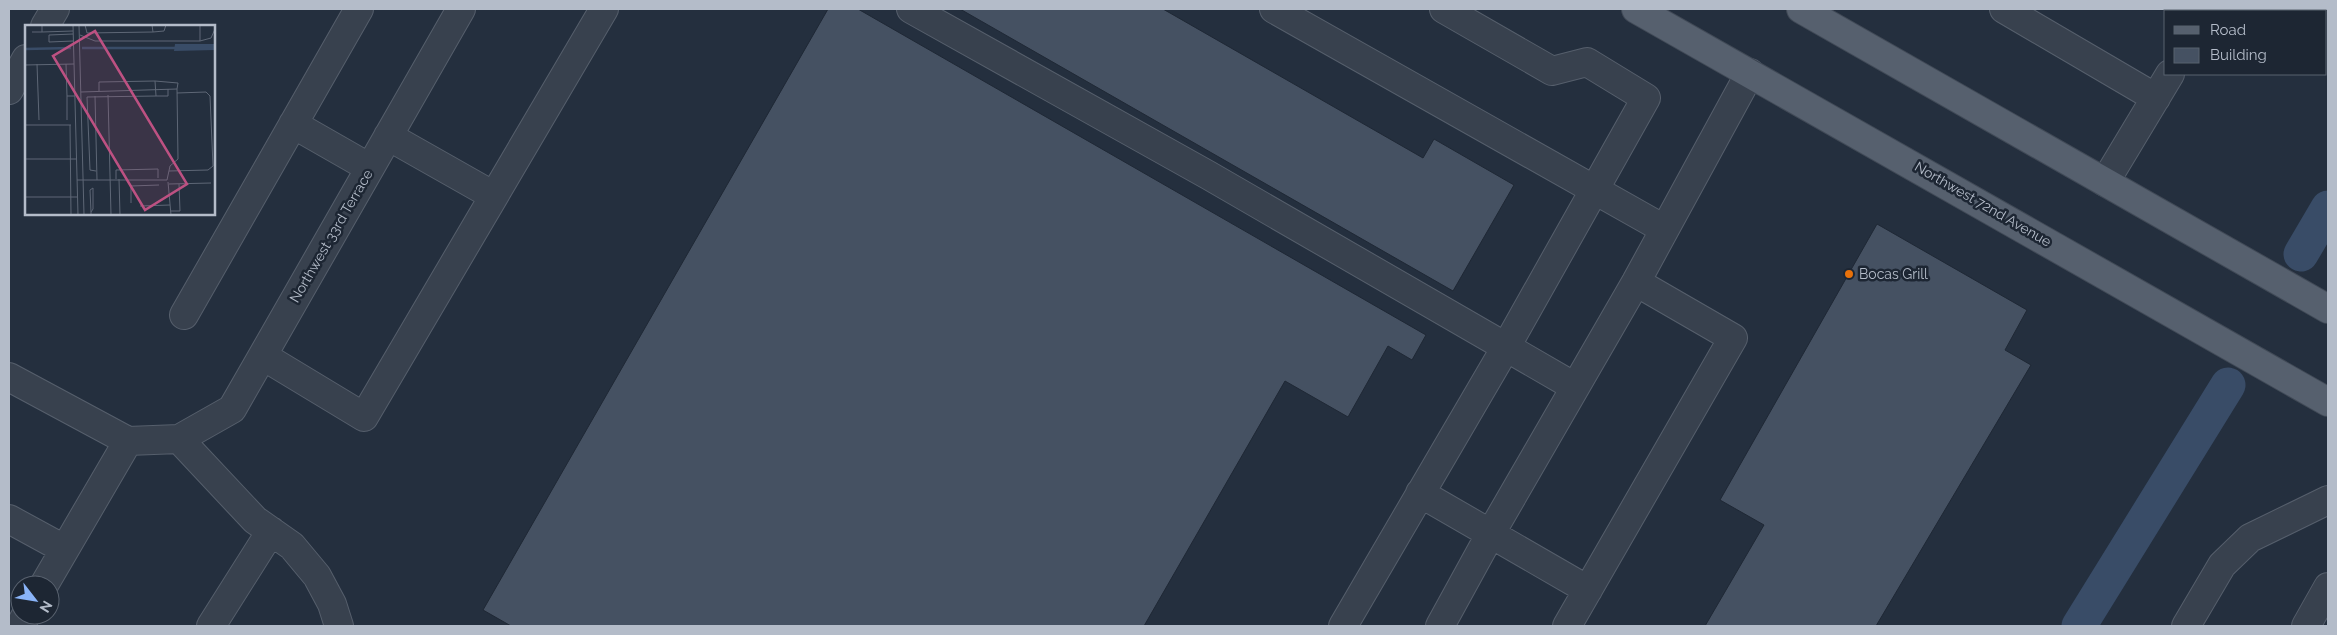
<svg xmlns="http://www.w3.org/2000/svg" width="2337" height="635" font-family="Raleway,sans-serif">
<rect width="100%" height="100%" fill="#242f3e"/>
<g fill="none" stroke-linecap="round" stroke-linejoin="round">
<path stroke="#394c67" stroke-width="35" d="M 2301,254 L 2328,208
M 2079,626 L 2228,385"/>
</g>
<path fill="#455162" stroke="#1f2835" d="M 828,9 L 858,9 L 1426,335 L 1412,360 L 1388,346 L 1348,417 L 1285,381 L 1144,626 L 511,626 L 483,610 Z
M 960,9 L 1163,9 L 1423,158 L 1434,139 L 1514,185 L 1453,291 Z
M 1877,224 L 2027,310 L 2005,350 L 2031,365 L 1876,626 L 1705,626 L 1764,525 L 1720,500 Z"/>
<g fill="none" stroke-linecap="round" stroke-linejoin="round">
<g stroke="#565f6c" stroke-width="30">
<path id="minor" d="M 911,9 L 1208,175 L 1575,387
M 1274,9 L 1664,229
M 2004,9 L 2156,98
M 2206,11 L 2208,9
M 45,26 L 55,9
M 9,90 L 26,59
M 293,124 L 370,168
M 388,136 L 494,196
M 2105,182 L 2170,74
M 184,315 L 359,9
M 263,356 L 364,417 L 604,9
M 9,377 L 128,441 L 179,439 L 232,409 L 461,9
M 179,439 L 255,520 L 292,546 L 317,576 L 332,604 L 339,626
M 1420,493 L 1588,590
M 9,519 L 64,549
M 44,585 L 128,441
M 20,626 L 26,615
M 211,626 L 271,531
M 1343,626 L 1506,347 L 1646,98 L 1587,62 L 1552,71 L 1444,9
M 1440,626 L 1491,533 L 1636,282 L 1750,73
M 1567,626 L 1733,338 L 1636,282
M 2186,626 L 2222,565 L 2250,538 L 2328,500
M 2306,626 L 2328,587"/>
</g>
<g stroke="#414a57" stroke-width="30">
<path id="major" d="M 1636,9 L 2328,402
M 1801,9 L 2328,309"/>
</g>
<use href="#minor" stroke="#38414e" stroke-width="28"/>
<use href="#major" stroke="#56606e" stroke-width="28"/>
</g>
<circle fill="#e8710a" stroke="#1d2633" stroke-width="2" cx="1849" cy="274" r="5"/>
<g text-anchor="middle" dominant-baseline="central" stroke-width="5" stroke-linejoin="round" paint-order="stroke">
<g font-size="14" fill="#b4bcc9" stroke="#1d2633">
<text transform="translate(1983 204) rotate(30)">Northwest 72nd Avenue</text>
<text transform="translate(331 236) rotate(-60)">Northwest 33rd Terrace</text>
</g>
<g font-size="14" fill="#b4bcc9" stroke="#1d2633" text-anchor="start">
<text x="1859" y="274">Bocas Grill</text>
</g>
</g>
<g transform="translate(25 25)">
<rect width="190" height="190" fill="#242f3e"/>
<path d="M 150,19 L 190,19 L 190,25 L 149,26 Z" fill="#394c67"/>
<path fill="none" stroke="#394c67" stroke-width="2.5" d="M 57,23 L 151,23M 0,24 L 46,23"/>
<path fill="none" stroke="#5e6776" stroke-width="1" d="M 48,0 L 53,190M 54,0 L 59,190M 60,0 L 62,8 L 128,7 L 127,0M 7,7 L 17,7 L 17,0M 17,7 L 48,6M 128,7 L 139,6 L 141,0M 48,9 L 24,10 L 24,17 L 48,16M 55,10 L 70,16 L 175,16 L 186,13 L 190,4M 175,16 L 175,0M 12,39 L 14,95M 41,39 L 42,71 L 50,71M 0,40 L 49,39M 130,56 L 153,58 L 152,64M 56,67 L 152,64 L 153,134 L 145,141 L 142,155M 83,70 L 86,190M 42,71 L 42,95M 70,71 L 72,155M 131,71 L 143,71 L 143,64M 0,100 L 46,100M 45,100 L 46,190M 0,134 L 51,134M 71,146 L 65,145 L 62,72 L 131,71 L 130,56 L 74,57 L 74,66M 144,146 L 183,145 L 188,141 L 185,71 L 181,67 L 152,68M 91,154 L 91,145 L 133,144 L 133,153M 94,154 L 95,190M 52,155 L 142,155M 143,157 L 146,190M 144,159 L 186,158M 0,172 L 52,172M 106,178 L 106,161 L 134,160M 115,181 L 145,180M 145,186 L 155,186 L 154,159M 66,187 L 68,184 L 68,163 L 65,165 L 66,187 L 66,190"/>
<path fill="#bd5182" fill-opacity="0.15" stroke="#bd5182" stroke-width="2.5" d="M 70,6 L 162,159 L 120,185 L 28,31 Z"/>
<rect width="190" height="190" fill="none" stroke="#b4bcc9" stroke-width="2.5"/>
</g>
<rect width="2337" height="635" fill="none" stroke="#b4bcc9" stroke-width="20"/>
<rect x="2164" y="10" width="162" height="65" fill="#1d2633" stroke="#59626f"/>
<rect x="2174" y="26" width="25" height="8" fill="#56606e" stroke="#59626f"/>
<text x="2210" y="35" font-size="15" fill="#b4bcc9">Road</text>
<rect x="2174" y="48" width="25" height="15" fill="#455162" stroke="#59626f"/>
<text x="2210" y="60" font-size="15" fill="#b4bcc9">Building</text>
<g transform="translate(35 600) rotate(121)"><circle r="24" fill="#1d2633" stroke="#59626f"/>
<path d="M0-4L9 19L0 12L-9 19Z" fill="#8ab4f8"/>
<text y="-8" font-size="14" font-weight="bold" text-anchor="middle" fill="#b4bcc9">N</text>
</g>
</svg>
